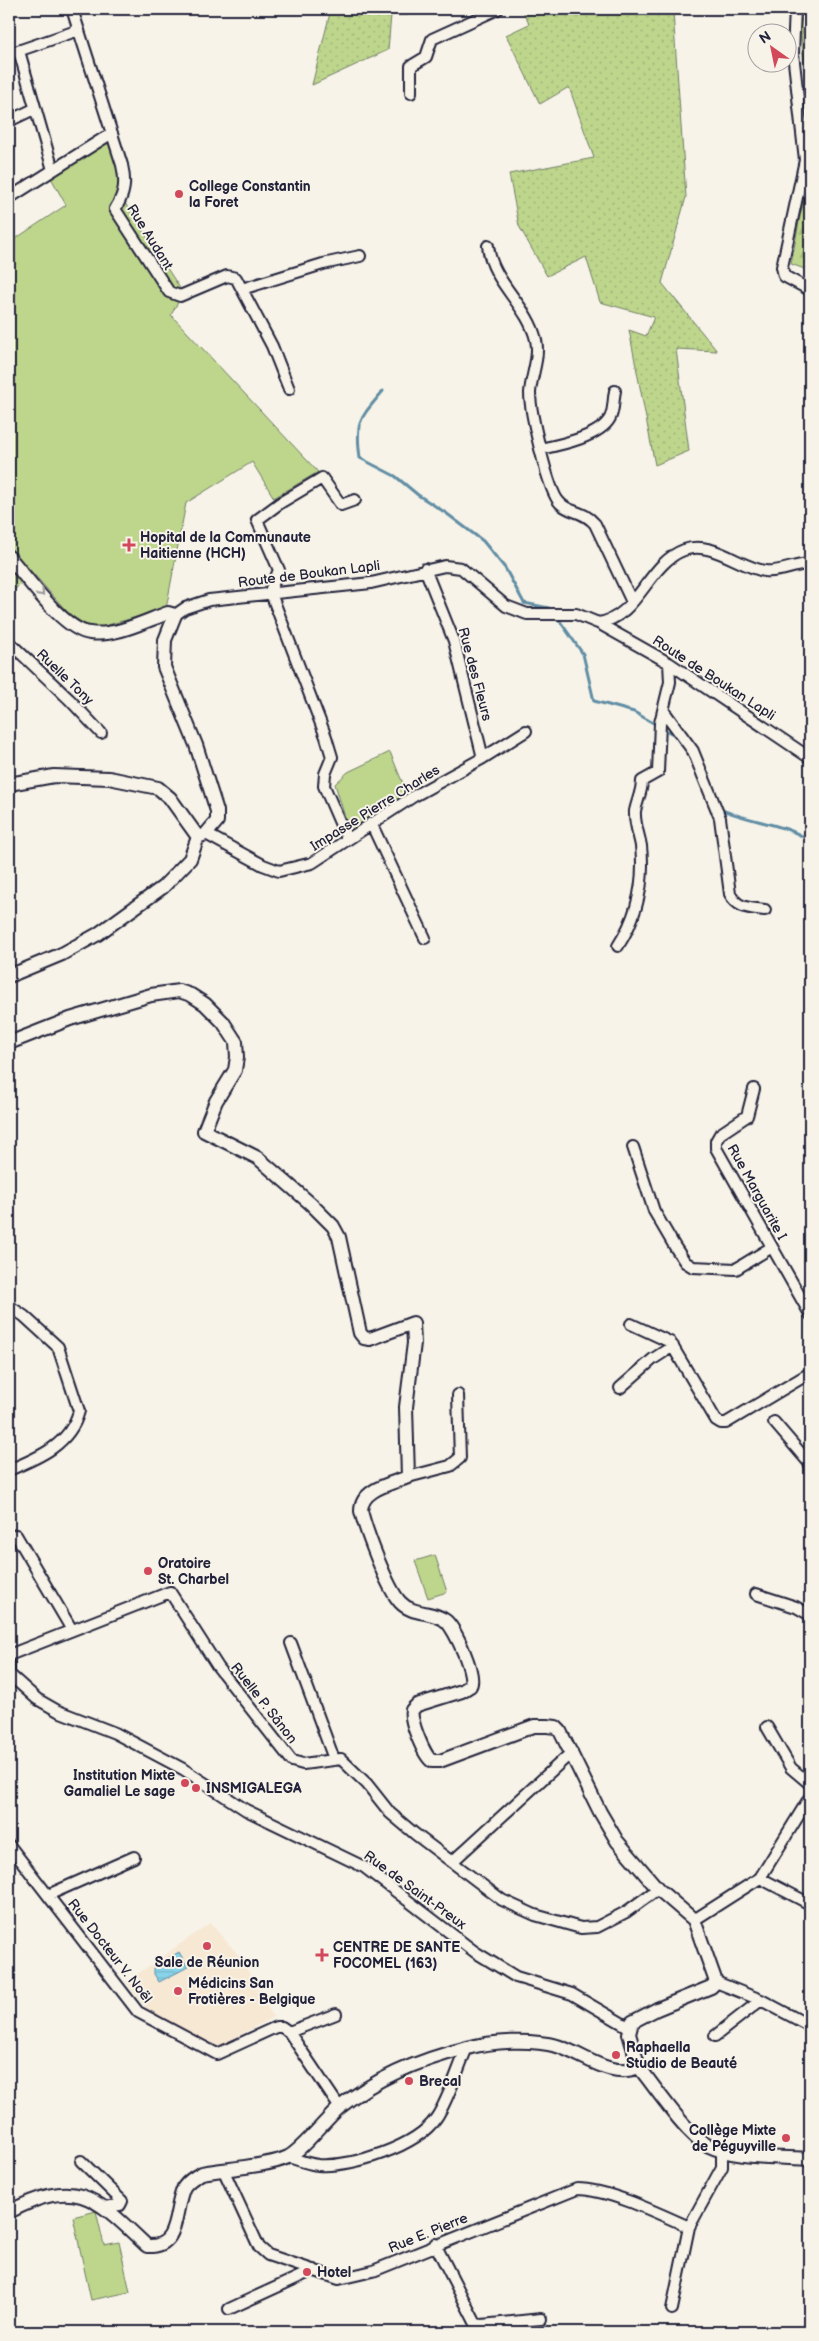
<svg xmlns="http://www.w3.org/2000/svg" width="819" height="2341" font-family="'Balsamiq Sans',sans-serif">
<defs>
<pattern id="grass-dots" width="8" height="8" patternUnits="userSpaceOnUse" patternTransform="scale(1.25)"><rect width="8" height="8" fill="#bdd68c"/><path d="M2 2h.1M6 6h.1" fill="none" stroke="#a2b77a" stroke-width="1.8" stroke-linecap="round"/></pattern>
<pattern id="forest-firs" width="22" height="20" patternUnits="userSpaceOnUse" patternTransform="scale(1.25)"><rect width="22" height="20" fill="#bdd68c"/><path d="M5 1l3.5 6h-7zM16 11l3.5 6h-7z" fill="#a2b77a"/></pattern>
<pattern id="water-rules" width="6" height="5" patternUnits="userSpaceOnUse" patternTransform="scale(1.25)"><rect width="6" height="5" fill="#89d4ea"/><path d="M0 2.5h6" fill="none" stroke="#76b6ca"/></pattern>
</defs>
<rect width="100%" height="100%" fill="#f7f3e8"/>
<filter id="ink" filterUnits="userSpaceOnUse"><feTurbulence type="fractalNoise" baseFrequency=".02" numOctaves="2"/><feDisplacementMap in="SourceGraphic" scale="10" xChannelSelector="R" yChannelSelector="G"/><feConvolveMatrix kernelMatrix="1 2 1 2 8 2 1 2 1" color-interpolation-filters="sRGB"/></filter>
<g filter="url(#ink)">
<path fill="#f7e8d4" d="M 210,1923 L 241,1958 L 273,2017 L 216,2048 L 151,2014 L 126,1982 Z"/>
<path fill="url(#grass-dots)" stroke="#707c64" d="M 331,9 L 408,9 L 408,15 L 391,15 L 388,50 L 312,85 Z
M 522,9 L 581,9 L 584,13 L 673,12 L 686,197 L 662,283 L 717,351 L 676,349 L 689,451 L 655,465 L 629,330 L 646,336 L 654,317 L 600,302 L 586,257 L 547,276 L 519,226 L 509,174 L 594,158 L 569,87 L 540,104 L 506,35 L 529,24 Z
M 9,564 L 23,580 L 9,597 Z"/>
<path fill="url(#forest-firs)" stroke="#707c64" d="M 804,9 L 810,9 L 810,116 L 800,27 Z
M 810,164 L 810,271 L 791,264 Z"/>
<path fill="#bdd68c" stroke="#707c64" d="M 110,141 L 124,169 L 123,200 L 183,293 L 171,315 L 318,472 L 274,498 L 252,462 L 186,503 L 166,609 L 93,629 L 70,615 L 9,546 L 9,243 L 66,205 L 50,176 Z
M 390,752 L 408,796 L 350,834 L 335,784 L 348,772 Z
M 435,1555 L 447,1592 L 428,1598 L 415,1561 Z
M 96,2211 L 104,2245 L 119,2242 L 130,2292 L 91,2300 L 73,2217 Z"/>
<path fill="url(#water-rules)" stroke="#608da4" d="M 179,1952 L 188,1967 L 159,1982 L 154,1974 L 154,1967 Z"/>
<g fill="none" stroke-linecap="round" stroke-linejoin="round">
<path stroke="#608da4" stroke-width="3" d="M 383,391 C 360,419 355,420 360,458 L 395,476 L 418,495 L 446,513 L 483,541 L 505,568 L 524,603 L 549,608 L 552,612
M 557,617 L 583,654 L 594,701 L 634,712 L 678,737
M 720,809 C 749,822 785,823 810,841"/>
<g stroke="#22223b" stroke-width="14">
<path id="minor" d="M 72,9 L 122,165 C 126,182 125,194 115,209 L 169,292 L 180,296 L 227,276 L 236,278 L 272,346 L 289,389
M 795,9 L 793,53 L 805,160 L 782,267 L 784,276 L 810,290
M 19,51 L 53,170
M 9,54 L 79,30
M 411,93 L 411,66 L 426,57 L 432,39 L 498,9
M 9,121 L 34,109
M 9,198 L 112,133
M 488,246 C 492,283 528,305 536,340 C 540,357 531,376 530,393 C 530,411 548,492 560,503 C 569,513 583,510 595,524 L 632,602
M 242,289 L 323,264 L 360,256
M 540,449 C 559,445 600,437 610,418 C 614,411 613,400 615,391
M 425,569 L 454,641 L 483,758
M 175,615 L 185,608 L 209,600 L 371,583 L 445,566 L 461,568 L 506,606 L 527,614 L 576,614 L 598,623 L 669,663 L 810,758
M 598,623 C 638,618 648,563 684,550 C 712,540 739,567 765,571 C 780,573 795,564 810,564
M 9,642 L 69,699 L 101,733
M 663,710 L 693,751 L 720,818 L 730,894 C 738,909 750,908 765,910
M 371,823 L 425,938
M 206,834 L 263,865 L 279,871 L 312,863 L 414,796 L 483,758 L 526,731
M 347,839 L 324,786 L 325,774 L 332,757 L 326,737 L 270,591 L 279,570 L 257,520 L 280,503 L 322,478 L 341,505 L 355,500
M 618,946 C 638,915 645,883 641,846 C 639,834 634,823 635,811 C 637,801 642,791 642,781 L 658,772 L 660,723 L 670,682 L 669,663
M 754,1089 L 747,1116 L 720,1134 L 716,1141 L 716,1148 L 810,1314
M 633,1147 L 654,1211 L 675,1247 L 685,1262 L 693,1267 L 736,1269 L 772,1247
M 9,1306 L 24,1316 L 58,1347 L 79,1411 C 70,1445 38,1458 9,1470
M 631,1324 L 670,1342 L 716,1420 L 721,1423 L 726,1423 L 810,1373
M 620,1388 L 653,1359 L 673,1346
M 774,1422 L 810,1464
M 408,1477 L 450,1466 L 460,1458 L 458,1395
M 16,1535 L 72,1630
M 756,1594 L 796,1607 L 810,1615
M 291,1643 L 334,1759
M 9,1655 L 170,1592 L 218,1667 L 292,1761 L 303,1764 L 341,1759 L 367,1784 L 390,1813 L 415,1834 L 502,1900 L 535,1915 L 581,1928 L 597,1927 L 626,1912 L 658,1889
M 9,1665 L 9,1674 L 37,1699 L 58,1711 L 115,1733 L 183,1769 L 246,1810 L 364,1867 L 475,1952 L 516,1977 L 572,1994 L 630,2028
M 767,1727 L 791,1768 L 810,1784
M 9,1845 L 138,2012 L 217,2054 L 276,2027 L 282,2027 L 289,2032 L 340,2108
M 452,1862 L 572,1752
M 760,1878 L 810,1904
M 48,1895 L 134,1857
M 694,1920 L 760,1878 L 810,1797
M 716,1982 L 761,2000 L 810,2026
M 289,2032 L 336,2014
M 715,2036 L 761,2000
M 289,2157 C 298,2160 309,2164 318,2165 C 352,2167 416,2147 436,2118 C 448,2101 458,2068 467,2048
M 81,2161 L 122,2201 L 120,2205 L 103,2207
M 223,2169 L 259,2247 L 268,2255 L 339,2279 L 373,2271 L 577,2189 C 608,2189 660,2214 689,2227
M 435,2244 L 476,2324 L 482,2325 L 541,2319
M 229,2309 L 314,2270
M 672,2309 L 689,2227 L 722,2167 L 722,2151"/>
</g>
<g stroke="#22223b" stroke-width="16">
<path id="tertiary" d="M 9,557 C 27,577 63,630 90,633 C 115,637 145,621 168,613 L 175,615 L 165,640 L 164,667 L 196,745 L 217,811 L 217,821 L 206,834 L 198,837
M 9,784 L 54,776 L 109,778 L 158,788 L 170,798 L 198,837 L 190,859 L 163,887 L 98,934 L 62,954 L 9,976
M 9,1043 L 70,1019 L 151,995 L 179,991 L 191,995 L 205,1004 L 223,1022 L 236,1042 L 237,1057 L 235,1070 L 216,1101 L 204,1131 L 258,1158 L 311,1204 L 333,1226 L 339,1237 L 360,1333 L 364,1338 L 370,1339 L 413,1323 L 414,1343 L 406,1407 L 408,1477 C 391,1484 361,1489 361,1511 C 366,1531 387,1588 400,1602 C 413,1616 432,1610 446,1621 C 455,1629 477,1676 470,1686 L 462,1691 L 417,1705 L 412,1710 C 409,1719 424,1756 432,1761 L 440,1761 L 534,1726 L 547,1726 L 556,1727 L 560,1731 L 600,1812 L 617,1841 L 658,1889 L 694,1920 L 716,1982 L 711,1987 L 657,2009 L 632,2022 L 629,2034 L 639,2067 C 610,2079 584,2054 557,2046 C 531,2039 492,2041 467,2048 C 422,2059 376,2078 340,2107 C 327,2118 301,2151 288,2157 C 270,2166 224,2169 202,2173 C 196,2176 188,2181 184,2187 C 173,2210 181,2248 147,2246 C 96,2198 78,2175 9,2212
M 639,2067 C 653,2085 688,2136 707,2145 C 735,2159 779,2157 810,2159"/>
</g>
<use href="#minor" stroke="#f7f3e8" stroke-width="10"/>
<use href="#tertiary" stroke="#f7f3e8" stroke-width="12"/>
</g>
<defs><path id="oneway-chevron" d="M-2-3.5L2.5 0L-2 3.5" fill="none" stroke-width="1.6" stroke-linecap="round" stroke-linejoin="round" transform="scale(1.25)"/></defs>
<use stroke="#97959a" href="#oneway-chevron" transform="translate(41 593) rotate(48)"/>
</g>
<g fill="#d1495b" stroke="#f7f3e8" stroke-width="2">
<circle cx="179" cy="194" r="5"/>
<path d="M126.5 537.5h5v5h5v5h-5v5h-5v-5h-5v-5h5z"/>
<circle cx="148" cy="1571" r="5"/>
<circle cx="185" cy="1783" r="5"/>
<circle cx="196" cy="1788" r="5"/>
<circle cx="207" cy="1946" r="5"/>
<path d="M319.5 1947.5h5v5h5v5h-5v5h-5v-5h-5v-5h5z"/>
<circle cx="178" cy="1991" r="5"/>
<circle cx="616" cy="2055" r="5"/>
<circle cx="409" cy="2081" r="5"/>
<circle cx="786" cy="2138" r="5"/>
<circle cx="307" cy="2272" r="5"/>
</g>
<g text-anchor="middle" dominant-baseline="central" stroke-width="4" stroke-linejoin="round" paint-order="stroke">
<g font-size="14" font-weight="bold" fill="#22223b" stroke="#f7f3e8" text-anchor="start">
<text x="189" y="186">College Constantin<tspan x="189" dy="16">la Foret</tspan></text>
<text x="140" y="537">Hopital de la Communaute<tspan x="140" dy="16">Haitienne (HCH)</tspan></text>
<text x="158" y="1563">Oratoire<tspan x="158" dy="16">St. Charbel</tspan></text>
<text x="175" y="1775" text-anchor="end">Institution Mixte<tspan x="175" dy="16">Gamaliel Le sage</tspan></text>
<text x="206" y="1788">INSMIGALEGA</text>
<text x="333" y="1947">CENTRE DE SANTE<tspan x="333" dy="16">FOCOMEL (163)</tspan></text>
<text x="207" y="1962" text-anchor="middle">Sale de Réunion</text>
<text x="188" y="1983">Médicins San<tspan x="188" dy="16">Frotières - Belgique</tspan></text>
<text x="626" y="2047">Raphaella<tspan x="626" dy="16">Studio de Beauté</tspan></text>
<text x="419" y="2081">Brecal</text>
<text x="776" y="2130" text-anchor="end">Collège Mixte<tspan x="776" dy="16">de Péguyville</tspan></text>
<text x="317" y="2272">Hotel</text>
</g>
<g font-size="14" fill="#22223b" stroke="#f7f3e8">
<text transform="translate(150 237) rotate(58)">Rue Audant</text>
<text transform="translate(309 574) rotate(-7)">Route de Boukan Lapli</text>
<text transform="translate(475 674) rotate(75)">Rue des Fleurs</text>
<text transform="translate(65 677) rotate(44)">Ruelle Tony</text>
<text transform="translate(714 678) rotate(33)">Route de Boukan Lapli</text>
<text transform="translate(375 808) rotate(-32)">Impasse Pierre Charles</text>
<text transform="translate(757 1192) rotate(61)">Rue Marguarite I</text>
<text transform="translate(264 1703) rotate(52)">Ruelle P. Sânon</text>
<text transform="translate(415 1890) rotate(36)">Rue de Saint-Preux</text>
<text transform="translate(110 1951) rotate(52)">Rue Docteur V. Noël</text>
<text transform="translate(428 2233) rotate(-22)">Rue E. Pierre</text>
</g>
</g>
<rect width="819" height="2341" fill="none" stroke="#f7f3e8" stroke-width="30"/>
<rect x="15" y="15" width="789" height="2311" fill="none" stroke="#22223b" stroke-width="2" filter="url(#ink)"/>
<g transform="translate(772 48) rotate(327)"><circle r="24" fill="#f7f3e8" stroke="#a29fa3"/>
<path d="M0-4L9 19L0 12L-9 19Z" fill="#d1495b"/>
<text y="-8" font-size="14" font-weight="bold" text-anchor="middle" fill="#22223b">N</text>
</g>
</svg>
